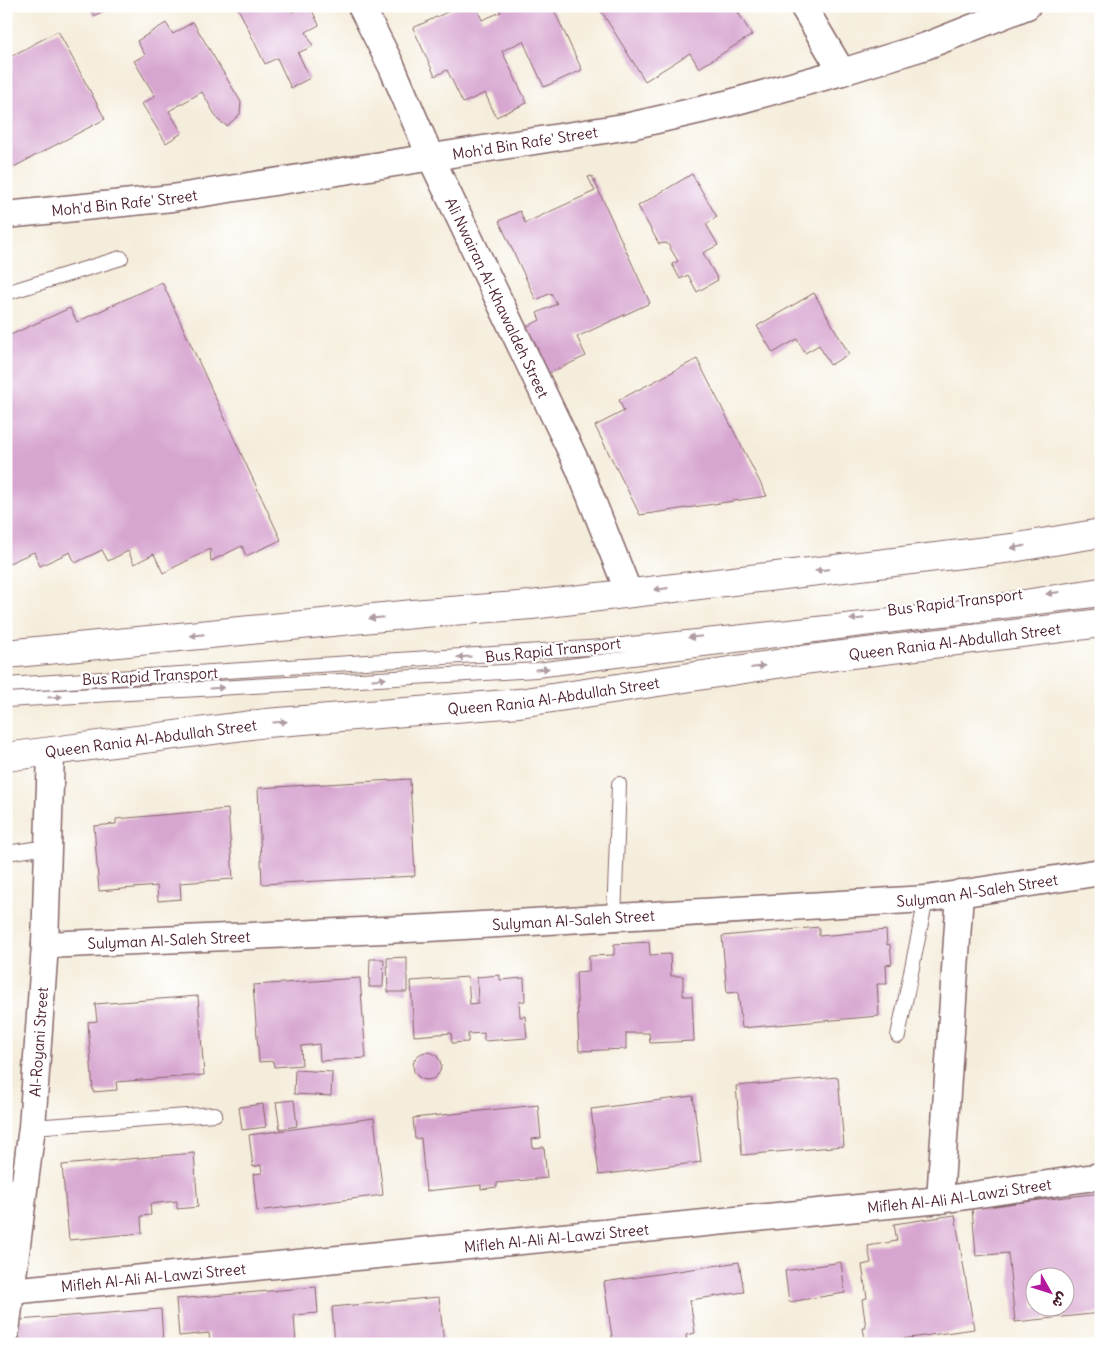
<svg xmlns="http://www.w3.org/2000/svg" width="1107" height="1350" font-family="Delius,'Playpen Sans Arabic',sans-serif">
<rect width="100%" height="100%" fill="#fff"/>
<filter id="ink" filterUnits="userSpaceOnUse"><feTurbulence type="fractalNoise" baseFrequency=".02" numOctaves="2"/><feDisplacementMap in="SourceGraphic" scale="10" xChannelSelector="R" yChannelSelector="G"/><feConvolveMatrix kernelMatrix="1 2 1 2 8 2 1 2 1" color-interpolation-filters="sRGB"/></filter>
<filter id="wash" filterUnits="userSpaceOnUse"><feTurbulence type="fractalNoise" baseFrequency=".0096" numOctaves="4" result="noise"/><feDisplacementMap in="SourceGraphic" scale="20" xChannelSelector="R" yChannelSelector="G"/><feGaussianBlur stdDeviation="1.12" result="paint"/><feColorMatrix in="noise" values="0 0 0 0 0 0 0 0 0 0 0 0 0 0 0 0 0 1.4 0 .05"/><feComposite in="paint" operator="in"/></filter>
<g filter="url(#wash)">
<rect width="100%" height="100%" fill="#f5eddb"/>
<g id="blocks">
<path fill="#d7a6d0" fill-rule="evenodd" d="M 89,6 L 114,6 L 94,16 Z
M 237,6 L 289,6 L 292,12 L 303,6 L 310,6 L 319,25 L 306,32 L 313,46 L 298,53 L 310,78 L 291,88 L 277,58 L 265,64 Z
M 460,6 L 476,6 L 482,20 L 501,12 L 498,6 L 552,6 L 582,70 L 544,87 L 523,41 L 502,51 L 527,103 L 496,117 L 485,93 L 463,103 L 447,70 L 435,76 L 413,28 Z
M 598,6 L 734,6 L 752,35 L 699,68 L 690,53 L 645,81 Z
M 193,22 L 241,102 L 240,114 L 227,126 L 218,120 L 202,92 L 169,111 L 182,133 L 166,143 L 142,104 L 155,96 L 134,61 L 145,55 L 137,41 L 166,23 L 173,34 Z
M 58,31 L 105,119 L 6,171 L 6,59 Z
M 692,174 L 717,217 L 706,224 L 718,245 L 703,253 L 718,280 L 697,292 L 688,275 L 680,279 L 672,264 L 678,261 L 667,243 L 659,244 L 638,206 Z
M 592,176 L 650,303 L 577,337 L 586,356 L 545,375 L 524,328 L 540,320 L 537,313 L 557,304 L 551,293 L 536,300 L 499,221 L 520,211 L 525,223 L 595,191 L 588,177 Z
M 162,282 L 281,540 L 246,556 L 242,546 L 211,561 L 210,549 L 163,573 L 154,554 L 134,564 L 128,551 L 108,561 L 102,550 L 75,563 L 70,552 L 40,566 L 34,552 L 7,564 L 6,337 L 70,308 L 77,322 Z
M 814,293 L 849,354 L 830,365 L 819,345 L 805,353 L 797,339 L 773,353 L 757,326 Z
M 697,359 L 767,496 L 640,515 L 595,426 L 624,411 L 619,400 Z
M 410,779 L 415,876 L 262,884 L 258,788 Z
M 228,809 L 233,879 L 180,883 L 181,899 L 158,901 L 157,886 L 99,891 L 94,826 L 116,824 L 116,819 Z
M 819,927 L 819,936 L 886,930 L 887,945 L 890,944 L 892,964 L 886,965 L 887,984 L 877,984 L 879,1016 L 742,1028 L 738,992 L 727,993 L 722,936 Z
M 649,942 L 650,955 L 670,954 L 671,976 L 683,976 L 683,996 L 692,996 L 694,1041 L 650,1043 L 649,1033 L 626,1033 L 626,1049 L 579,1051 L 576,972 L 589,971 L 589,956 L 614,955 L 614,944 Z
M 407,957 L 407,992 L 388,992 L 387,958 Z
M 370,959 L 384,959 L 383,987 L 369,987 Z
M 500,975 L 500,980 L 524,978 L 525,1001 L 519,1002 L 520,1017 L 525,1016 L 527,1038 L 484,1041 L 484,1033 L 468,1034 L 468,1042 L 452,1043 L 451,1033 L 414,1036 L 411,981 L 468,977 L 470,1004 L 478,1003 L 477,977 Z
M 360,978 L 366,1058 L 320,1061 L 319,1044 L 301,1046 L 302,1065 L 274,1067 L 273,1061 L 259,1062 L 253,985 Z
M 198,996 L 204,1075 L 116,1082 L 117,1090 L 93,1092 L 88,1022 L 97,1021 L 95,1004 Z
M413 1066a14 14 0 1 1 28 0a14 14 0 1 1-28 0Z
M 295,1070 L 332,1072 L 331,1096 L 294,1094 Z
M 838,1077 L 844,1146 L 742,1155 L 736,1086 Z
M 693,1096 L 701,1162 L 599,1175 L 591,1109 Z
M 294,1100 L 297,1126 L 280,1129 L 276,1102 Z
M 263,1104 L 266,1127 L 242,1130 L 239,1107 Z
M 538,1105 L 541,1138 L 532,1139 L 533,1148 L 544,1147 L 547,1178 L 497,1183 L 497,1187 L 481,1189 L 481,1185 L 426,1191 L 421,1138 L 415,1139 L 413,1118 Z
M 374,1118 L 383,1195 L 257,1211 L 253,1174 L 262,1173 L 261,1165 L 253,1167 L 249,1135 Z
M 194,1153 L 198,1207 L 177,1209 L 177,1201 L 150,1204 L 151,1215 L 141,1216 L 142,1233 L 69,1240 L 62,1165 Z
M 1101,1193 L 1101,1313 L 1015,1322 L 1008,1253 L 976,1256 L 972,1208 ZM 1034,1278 L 1064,1278 L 1064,1308 L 1034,1308 Z
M 955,1215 L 974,1329 L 866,1344 L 863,1328 L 866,1328 L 862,1299 L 867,1298 L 862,1265 L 871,1263 L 868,1246 L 897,1241 L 894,1224 Z
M 739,1262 L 744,1292 L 690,1300 L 695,1333 L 686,1335 L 687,1344 L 613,1344 L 604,1282 Z
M 841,1262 L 845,1293 L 789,1302 L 785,1271 Z
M 316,1287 L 318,1313 L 294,1315 L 296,1344 L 210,1344 L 209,1333 L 179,1336 L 176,1299 Z
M 439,1297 L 444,1344 L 335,1344 L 332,1307 Z
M 161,1309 L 163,1344 L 20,1344 L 18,1320 Z"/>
</g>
</g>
<g filter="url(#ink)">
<use href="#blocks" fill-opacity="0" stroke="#866769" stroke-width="1"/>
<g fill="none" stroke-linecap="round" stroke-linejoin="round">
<g stroke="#866769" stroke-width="16">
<path id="service" d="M 6,293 L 121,258
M 6,685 L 603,647 L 937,611 L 1101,585
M 6,700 L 537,670 L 1101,599
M 6,853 L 48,847
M 614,918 L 619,784
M 898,1036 L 926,899
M 32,1127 L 215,1114
M 6,1185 L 24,1188"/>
</g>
<g stroke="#866769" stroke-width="29">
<g id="minor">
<path id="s1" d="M 361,6 L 392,67 L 431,158 L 579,468 L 629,593"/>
<path d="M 803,6 L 842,72"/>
<path id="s2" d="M 6,215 L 172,198 L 630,126 L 726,104 L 842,72 L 926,46 L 1027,6"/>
<path id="s3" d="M 45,945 L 429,928 L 926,899 L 1101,872"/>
<path d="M 940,1200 L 960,893"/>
<path id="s4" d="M 10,1291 L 940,1200 L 1101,1176"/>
<path id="s5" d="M 6,1331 L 32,1127 L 45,945 L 51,752"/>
</g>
</g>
<g stroke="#866769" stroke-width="30">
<g id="primary">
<path d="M 6,654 L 424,613 L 531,605 L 1012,548 L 1101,533"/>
<path id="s6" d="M 6,757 L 266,723 L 519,703 L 803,660 L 1101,623"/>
</g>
</g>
<use href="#service" stroke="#fff" stroke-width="14"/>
<use href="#minor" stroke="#fff" stroke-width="26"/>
<use href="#primary" stroke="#fff" stroke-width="28"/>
</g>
<defs><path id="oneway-solid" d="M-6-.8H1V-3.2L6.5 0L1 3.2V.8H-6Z" transform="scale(1.25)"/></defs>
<g fill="#ae9aa0">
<use href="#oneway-solid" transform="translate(1018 547) rotate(171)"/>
<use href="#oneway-solid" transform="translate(822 570) rotate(173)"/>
<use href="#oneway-solid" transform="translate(661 589) rotate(173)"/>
<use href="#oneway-solid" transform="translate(1053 593) rotate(171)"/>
<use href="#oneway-solid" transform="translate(376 618) rotate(174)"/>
<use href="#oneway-solid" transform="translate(857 619) rotate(174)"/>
<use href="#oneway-solid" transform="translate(197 635) rotate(174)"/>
<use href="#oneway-solid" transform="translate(695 637) rotate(174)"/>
<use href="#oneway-solid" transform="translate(464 657) rotate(177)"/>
<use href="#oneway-solid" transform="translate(758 667) rotate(-8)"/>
<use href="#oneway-solid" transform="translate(542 669) rotate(-6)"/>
<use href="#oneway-solid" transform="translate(379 679) rotate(-3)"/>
<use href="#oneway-solid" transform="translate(217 688) rotate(-3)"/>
<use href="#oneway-solid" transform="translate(55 697) rotate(-3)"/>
<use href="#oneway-solid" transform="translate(280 722) rotate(-4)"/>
</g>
</g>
<g text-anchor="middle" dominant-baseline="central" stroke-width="4.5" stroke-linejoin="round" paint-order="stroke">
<g font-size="15" fill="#4a1f2b" stroke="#fff">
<text stroke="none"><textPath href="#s2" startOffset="524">Moh'd Bin Rafe' Street</textPath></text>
<text stroke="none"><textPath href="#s2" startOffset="119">Moh'd Bin Rafe' Street</textPath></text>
<text stroke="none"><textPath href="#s1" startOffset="322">Ali Nwairan Al-Khawaldeh Street</textPath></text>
<text transform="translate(955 602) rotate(-7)">Bus Rapid Transport</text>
<text stroke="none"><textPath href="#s6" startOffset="956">Queen Rania Al-Abdullah Street</textPath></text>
<text transform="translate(553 650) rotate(-6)">Bus Rapid Transport</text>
<text transform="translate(150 676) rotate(-3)">Bus Rapid Transport</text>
<text stroke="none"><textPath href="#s6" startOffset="551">Queen Rania Al-Abdullah Street</textPath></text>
<text stroke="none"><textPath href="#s6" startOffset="146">Queen Rania Al-Abdullah Street</textPath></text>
<text stroke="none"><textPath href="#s3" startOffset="934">Sulyman Al-Saleh Street</textPath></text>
<text stroke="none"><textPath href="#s3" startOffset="529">Sulyman Al-Saleh Street</textPath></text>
<text stroke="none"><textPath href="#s3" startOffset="124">Sulyman Al-Saleh Street</textPath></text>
<text stroke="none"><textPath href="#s5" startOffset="291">Al-Royani Street</textPath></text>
<text stroke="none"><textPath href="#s4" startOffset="954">Mifleh Al-Ali Al-Lawzi Street</textPath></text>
<text stroke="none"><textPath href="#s4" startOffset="549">Mifleh Al-Ali Al-Lawzi Street</textPath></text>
<text stroke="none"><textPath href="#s4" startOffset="144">Mifleh Al-Ali Al-Lawzi Street</textPath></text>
</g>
</g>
<rect width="1107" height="1350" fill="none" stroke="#fff" stroke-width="25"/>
<g transform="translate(1050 1292) rotate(129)"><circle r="24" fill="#ffffff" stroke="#b7a5aa"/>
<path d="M0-4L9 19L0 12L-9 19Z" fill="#b5179e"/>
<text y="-8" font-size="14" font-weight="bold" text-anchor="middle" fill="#4a1f2b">ش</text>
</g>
</svg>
